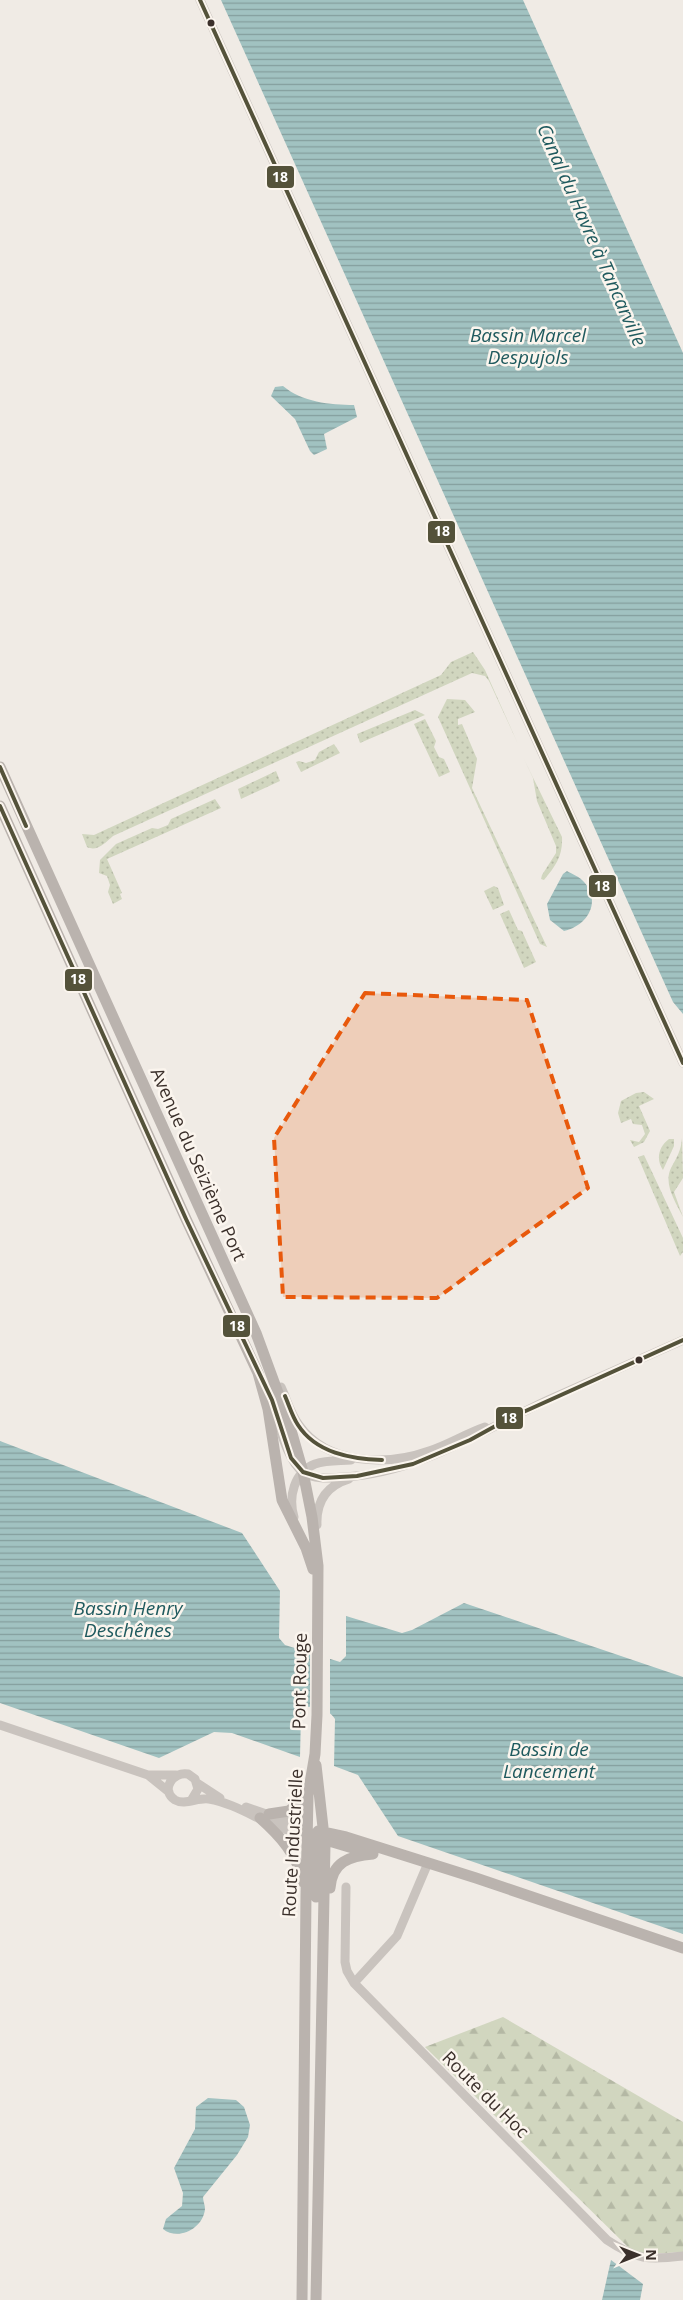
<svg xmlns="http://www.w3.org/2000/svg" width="683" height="2300" font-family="'Open Sans',sans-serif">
<defs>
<pattern id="grass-dots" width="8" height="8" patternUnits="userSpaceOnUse" patternTransform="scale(1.25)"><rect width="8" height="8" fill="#d1d6bf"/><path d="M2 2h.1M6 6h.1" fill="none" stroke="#b4b8a4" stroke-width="1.8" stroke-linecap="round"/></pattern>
<pattern id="forest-firs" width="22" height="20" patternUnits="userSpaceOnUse" patternTransform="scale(1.25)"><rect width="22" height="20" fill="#d1d6bf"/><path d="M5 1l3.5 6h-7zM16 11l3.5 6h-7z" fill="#b4b8a4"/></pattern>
<pattern id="water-rules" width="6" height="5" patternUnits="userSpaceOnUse" patternTransform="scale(1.25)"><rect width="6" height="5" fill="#a1c2c1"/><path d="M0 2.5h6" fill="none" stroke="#849e9d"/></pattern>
</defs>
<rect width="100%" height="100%" fill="#f0ebe5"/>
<path fill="url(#grass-dots)" d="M 473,652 L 485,670 L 518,744 L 489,681 L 485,676 L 472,673 L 113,836 C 105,843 97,852 87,847 L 82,834 L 94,835 L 441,675 L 451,662 Z
M 447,699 L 465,700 L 475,712 L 458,719 L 458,725 L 462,724 L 477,759 L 472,788 L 547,947 L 540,944 L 438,717 Z
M 415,710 L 425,715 L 360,743 L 357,734 Z
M 425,719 L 436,741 L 434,747 L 439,757 L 444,759 L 450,772 L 439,777 L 414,724 Z
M 334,744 L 340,753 L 301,772 L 296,762 L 299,761 L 306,763 L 315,760 L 319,752 Z
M 523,757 L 562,837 C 563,855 556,866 544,880 L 541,879 L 542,875 L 556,853 L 556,846 L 537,801 L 533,778 Z
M 276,771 L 280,781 L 241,799 L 238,789 Z
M 215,799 L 221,808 L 107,859 L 122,893 L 120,894 L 122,899 L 113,904 L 108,892 L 110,885 L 107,876 L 99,873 L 100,860 L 116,844 L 152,828 L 158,829 L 168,825 L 171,819 Z
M 494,886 L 498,888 L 504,905 L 493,910 L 484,891 Z
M 509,910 L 518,930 L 522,931 L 536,962 L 524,968 L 500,914 Z
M 644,1092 L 654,1099 L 639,1106 L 650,1131 L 644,1142 L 634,1147 L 630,1140 L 639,1142 L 645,1134 L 642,1125 L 633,1124 L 631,1119 L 621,1123 L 618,1113 L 621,1101 L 636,1093 Z
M 682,1138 L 683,1178 L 674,1192 L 683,1217 C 676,1203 663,1184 671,1168 C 677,1157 681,1151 682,1138 Z
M 669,1139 L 674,1139 L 674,1146 L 663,1170 C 656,1160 658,1147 669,1139 Z
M 644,1155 L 683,1238 L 683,1252 L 680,1256 L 638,1157 Z"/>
<path fill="url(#forest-firs)" d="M 503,2017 L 683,2122 L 683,2252 L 647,2254 L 631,2250 L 425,2047 Z"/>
<path fill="url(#water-rules)" d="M 221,0 L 523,0 L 683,353 L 683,1014 L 673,1002 Z
M 283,386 C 302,402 330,405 354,405 L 357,417 L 324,434 L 327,449 L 314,455 L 310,451 L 295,419 L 271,396 L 275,387 Z
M 567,871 C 572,874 580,877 584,882 C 602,902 587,926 564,931 L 550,920 L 547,904 L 563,874 Z
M 0,1441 L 242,1533 L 280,1591 L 279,1638 L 285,1645 L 340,1662 L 346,1656 L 346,1616 L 402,1633 L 412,1630 L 464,1603 L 683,1677 L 683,1934 L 398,1836 L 358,1775 L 334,1766 L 335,1719 C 330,1710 313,1704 303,1708 L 301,1714 L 300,1757 L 232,1733 L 214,1732 L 159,1758 L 0,1703 Z
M 208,2098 L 236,2100 L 244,2107 L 250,2125 L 248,2137 L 237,2155 L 203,2197 C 203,2201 205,2205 205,2209 C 203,2229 178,2241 163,2229 L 166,2219 L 182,2206 L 183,2193 L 174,2168 L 195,2129 L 196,2107 Z
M 611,2260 L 643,2284 L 640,2300 L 602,2300 Z"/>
<path fill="#f0ebe5" d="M 310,1651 L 330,1657 L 330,1715 L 310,1709 Z"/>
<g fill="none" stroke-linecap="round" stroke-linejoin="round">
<path stroke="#c9c3be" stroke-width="9" d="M 200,0 L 683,1063
M 265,1386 C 276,1409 284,1459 303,1472 C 315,1480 330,1478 344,1477 C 419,1473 481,1431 548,1400 C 593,1380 638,1360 683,1340
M 281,1387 C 287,1400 291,1415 299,1425 C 327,1465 387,1466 429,1451 C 448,1445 465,1434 485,1427
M 294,1517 C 288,1497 294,1472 315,1464 C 327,1460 339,1461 351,1460
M 317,1525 C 316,1502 326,1486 349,1479
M 0,1725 L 148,1775 L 176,1775
M 148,1775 L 169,1792
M 197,1783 L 220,1798
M 192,1799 L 198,1789 L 195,1779 L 188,1774 C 173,1771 160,1790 175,1800 C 185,1806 198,1797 209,1799 C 232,1803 252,1816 273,1825 C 284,1830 296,1832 307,1834
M 246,1807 L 307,1828
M 346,1887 L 345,1962 L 347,1971 L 354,1983 L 607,2240 C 637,2260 648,2260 683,2256
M 354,1983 L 397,1936 L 428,1863"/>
<path stroke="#bab3ae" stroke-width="11" d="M 0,767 L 256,1333 L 289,1423 L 303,1472 L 312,1517 L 318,1566 L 317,1715 L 315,1754 L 308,1795 L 306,1895 L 302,2300
M 0,806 L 186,1219 L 258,1373 L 268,1409 L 282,1500 L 306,1548 L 313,1569
M 269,1814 L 289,1811 L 308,1795
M 260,1818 C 279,1835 298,1855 303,1882
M 318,1831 L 346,1837 L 476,1878 L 683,1948
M 312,1834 L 316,1854 L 316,1897
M 319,1838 L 366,1852
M 330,1888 C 332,1862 349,1856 373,1854
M 316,2300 L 325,1845 L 316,1765"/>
<g stroke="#fbf5ee" stroke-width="8">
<path id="bus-1" d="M 200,0 L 683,1063
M 0,767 L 26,826
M 0,806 L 186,1219 L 272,1400 L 291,1458 L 303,1472 L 323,1478 L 357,1476 L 413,1464 L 470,1440 L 510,1418 L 683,1340
M 285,1396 C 289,1405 292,1416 298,1425 C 316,1453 351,1459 382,1460"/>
</g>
<use href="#bus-1" stroke="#54523a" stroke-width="4"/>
</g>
<path fill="#e8590c" fill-opacity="0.2" stroke="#e8590c" stroke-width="4" stroke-dasharray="10 6" stroke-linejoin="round" d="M 365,993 L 527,1000 L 588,1188 L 437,1298 L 283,1297 L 274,1138 Z"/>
<g fill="#3b302b" stroke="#fbf5ee" stroke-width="2">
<circle cx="211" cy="23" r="4.5"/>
<circle cx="639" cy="1360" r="4.5"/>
</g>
<g text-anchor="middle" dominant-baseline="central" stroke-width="5" stroke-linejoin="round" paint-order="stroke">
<g font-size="18" fill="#3b302b" stroke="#fbf5ee">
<text transform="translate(199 1164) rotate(66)">Avenue du Seizième Port</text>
<text transform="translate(299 1681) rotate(-89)">Pont Rouge</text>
<text transform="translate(292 1843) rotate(-87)">Route Industrielle</text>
<text transform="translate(486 2094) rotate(45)">Route du Hoc</text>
</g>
<g font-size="19" font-style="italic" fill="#1f5a5e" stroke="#fbf5ee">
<text transform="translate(592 235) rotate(66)">Canal du Havre à Tancarville</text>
<text x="528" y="335">Bassin Marcel<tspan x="528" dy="22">Despujols</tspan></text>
<text x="128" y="1608">Bassin Henry<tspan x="128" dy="22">Deschênes</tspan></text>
<text x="549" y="1749">Bassin de<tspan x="549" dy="22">Lancement</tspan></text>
</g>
</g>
<g stroke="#fbf5ee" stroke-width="2">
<rect x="266" y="165" width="29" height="24" rx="5" fill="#54523a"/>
<rect x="427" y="520" width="29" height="24" rx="5" fill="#54523a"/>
<rect x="588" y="874" width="29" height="24" rx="5" fill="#54523a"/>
<rect x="64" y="968" width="29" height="24" rx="5" fill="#54523a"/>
<rect x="222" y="1314" width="29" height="24" rx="5" fill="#54523a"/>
<rect x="495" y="1406" width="29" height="24" rx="5" fill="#54523a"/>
</g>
<g font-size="14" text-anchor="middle" font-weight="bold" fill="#fff">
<text x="280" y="182">18</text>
<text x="442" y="536">18</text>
<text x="602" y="891">18</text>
<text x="78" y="984">18</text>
<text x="237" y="1331">18</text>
<text x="509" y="1423">18</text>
</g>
<g transform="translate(638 2255) rotate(90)" stroke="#fbf5ee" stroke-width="4" paint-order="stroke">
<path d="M0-4L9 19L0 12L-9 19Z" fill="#3b302b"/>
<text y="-8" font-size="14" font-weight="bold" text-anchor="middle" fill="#3b302b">N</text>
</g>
</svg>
